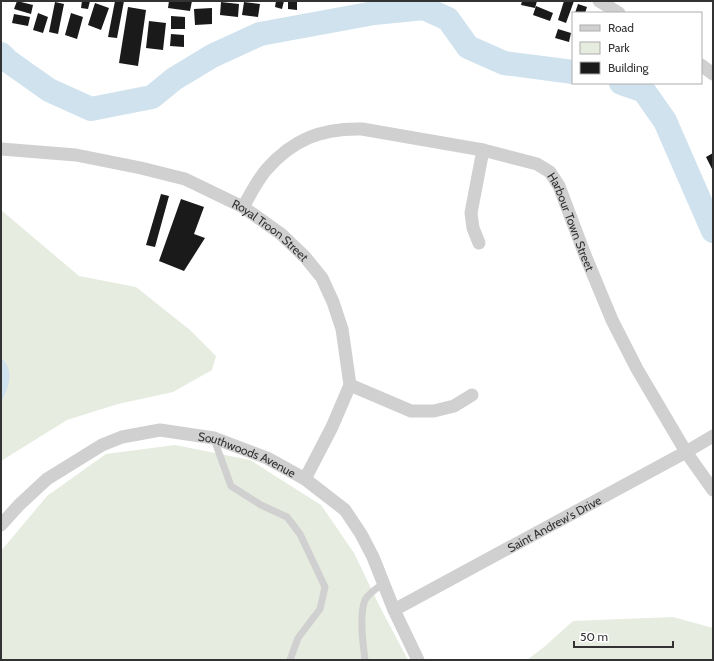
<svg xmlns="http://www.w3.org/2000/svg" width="714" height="661" font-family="Cabin,sans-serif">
<rect width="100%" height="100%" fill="#fff"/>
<path fill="#e6ecdf" d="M 1,210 L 79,276 L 136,287 L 190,330 L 216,356 L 212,370 L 173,392 L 118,404 L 67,420 L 1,461 Z
M 175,445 L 250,460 L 321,505 L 354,553 L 380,607 L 408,660 L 1,660 L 1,551 L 47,496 L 106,454 Z
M 673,617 L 713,628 L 713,660 L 527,660 L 544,647 L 573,621 Z"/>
<path fill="#cfe2ee" d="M 1,358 C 15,369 9,388 1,402 Z"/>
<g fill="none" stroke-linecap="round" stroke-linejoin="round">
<path stroke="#cfe2ee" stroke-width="24" d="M 1,54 L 8,61 L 49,90 L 91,109 L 152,97 L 174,79 L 212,56 L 260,34 L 374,13 L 424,8 L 448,19 L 468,47 L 504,63 L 573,72
M 621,83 L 644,91 L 665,121 L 713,231"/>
</g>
<path fill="#1a1a1a" d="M 17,1 L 33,5 L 31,14 L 14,9 Z
M 82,1 L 90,1 L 88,9 L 81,8 Z
M 115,1 L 124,1 L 117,38 L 108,37 Z
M 169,1 L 192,1 L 190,11 L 168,8 Z
M 276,1 L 284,1 L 282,9 L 275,7 Z
M 288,1 L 297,1 L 297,10 L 288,9 Z
M 522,1 L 537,1 L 535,8 L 521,5 Z
M 564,1 L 574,1 L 566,23 L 558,20 Z
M 55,2 L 64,4 L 58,34 L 49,32 Z
M 221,2 L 239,4 L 238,17 L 220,15 Z
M 244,2 L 260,4 L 258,17 L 242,15 Z
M 95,3 L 109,8 L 101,30 L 88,25 Z
M 578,4 L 587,7 L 585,13 L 575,13 Z
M 536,6 L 553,13 L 550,21 L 533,15 Z
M 128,7 L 146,10 L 138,66 L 119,63 Z
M 212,8 L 212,24 L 195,25 L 194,9 Z
M 38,13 L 48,17 L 43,33 L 33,30 Z
M 71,13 L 83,17 L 77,39 L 65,35 Z
M 14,14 L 30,17 L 28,26 L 12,23 Z
M 171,16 L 185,17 L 185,29 L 171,29 Z
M 149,21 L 166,23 L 163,50 L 146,48 Z
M 558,29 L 571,33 L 569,42 L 555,38 Z
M 171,34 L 184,35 L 184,47 L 170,46 Z
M 713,153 L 713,171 L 706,157 Z
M 161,194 L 169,196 L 155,247 L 146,245 Z
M 181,199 L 204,207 L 194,234 L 205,238 L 184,271 L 159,261 Z"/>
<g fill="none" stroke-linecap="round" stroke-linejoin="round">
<path stroke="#d0d0d0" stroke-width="7" d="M 214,439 L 231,486 L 261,505 L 287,517 L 300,534 L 325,587 L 320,609 L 298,638 L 290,660
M 365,660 C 363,644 359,615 365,600 C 369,593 377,588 384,583"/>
<g stroke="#d0d0d0" stroke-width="13">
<path d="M 599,1 L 619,13"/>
<path d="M 701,65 L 713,74"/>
<path id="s1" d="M 1,149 L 76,155 L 141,168 L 185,179 L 243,207 L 281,234 L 305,257 L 322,278 L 333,302 L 342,329 L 350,385 L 332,427 L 305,479"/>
<path id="s2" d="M 243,207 C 250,195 257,181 266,170 C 293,139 322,128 362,129 L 483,150 L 537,164 L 550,172 L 559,186 L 585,255 L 612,320 L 637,369 L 686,452 L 713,490"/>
<path d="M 479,243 L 473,228 L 471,213 L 483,150"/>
<path d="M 350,385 L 411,411 L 434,411 L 454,406 L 472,395"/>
<path id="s3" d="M 1,525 L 19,505 L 47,479 L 102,445 L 122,437 L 160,430 L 214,438 L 267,458 L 305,479 L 345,510 L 361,534 L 373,557 L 394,610 L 418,660"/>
<path id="s4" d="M 394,610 L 686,452 L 713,436"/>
</g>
</g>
<g text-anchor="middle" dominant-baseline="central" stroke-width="4" stroke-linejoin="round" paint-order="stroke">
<g font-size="12" fill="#333" stroke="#fff">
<text stroke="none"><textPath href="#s2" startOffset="400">Harbour Town Street</textPath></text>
<text stroke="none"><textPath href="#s1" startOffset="287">Royal Troon Street</textPath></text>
<text stroke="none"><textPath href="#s3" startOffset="281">Southwoods Avenue</textPath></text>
<text stroke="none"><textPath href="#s4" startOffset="182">Saint Andrew's Drive</textPath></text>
</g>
</g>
<rect width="714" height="661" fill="none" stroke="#333333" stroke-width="4"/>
<rect x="572" y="12" width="130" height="72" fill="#ffffff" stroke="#adadad"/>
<rect x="580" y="25" width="20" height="6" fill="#d0d0d0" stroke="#adadad"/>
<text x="608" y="32" font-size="12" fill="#333333">Road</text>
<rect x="580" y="42" width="20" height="12" fill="#e6ecdf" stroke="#adadad"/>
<text x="608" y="52" font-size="12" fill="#333333">Park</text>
<rect x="580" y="62" width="20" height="12" fill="#1a1a1a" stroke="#adadad"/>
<text x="608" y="72" font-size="12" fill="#333333">Building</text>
<path d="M574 641v6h99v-6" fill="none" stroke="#333333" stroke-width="2"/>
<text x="580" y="641" font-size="12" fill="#333333" stroke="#ffffff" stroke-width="3" paint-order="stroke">50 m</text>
</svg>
